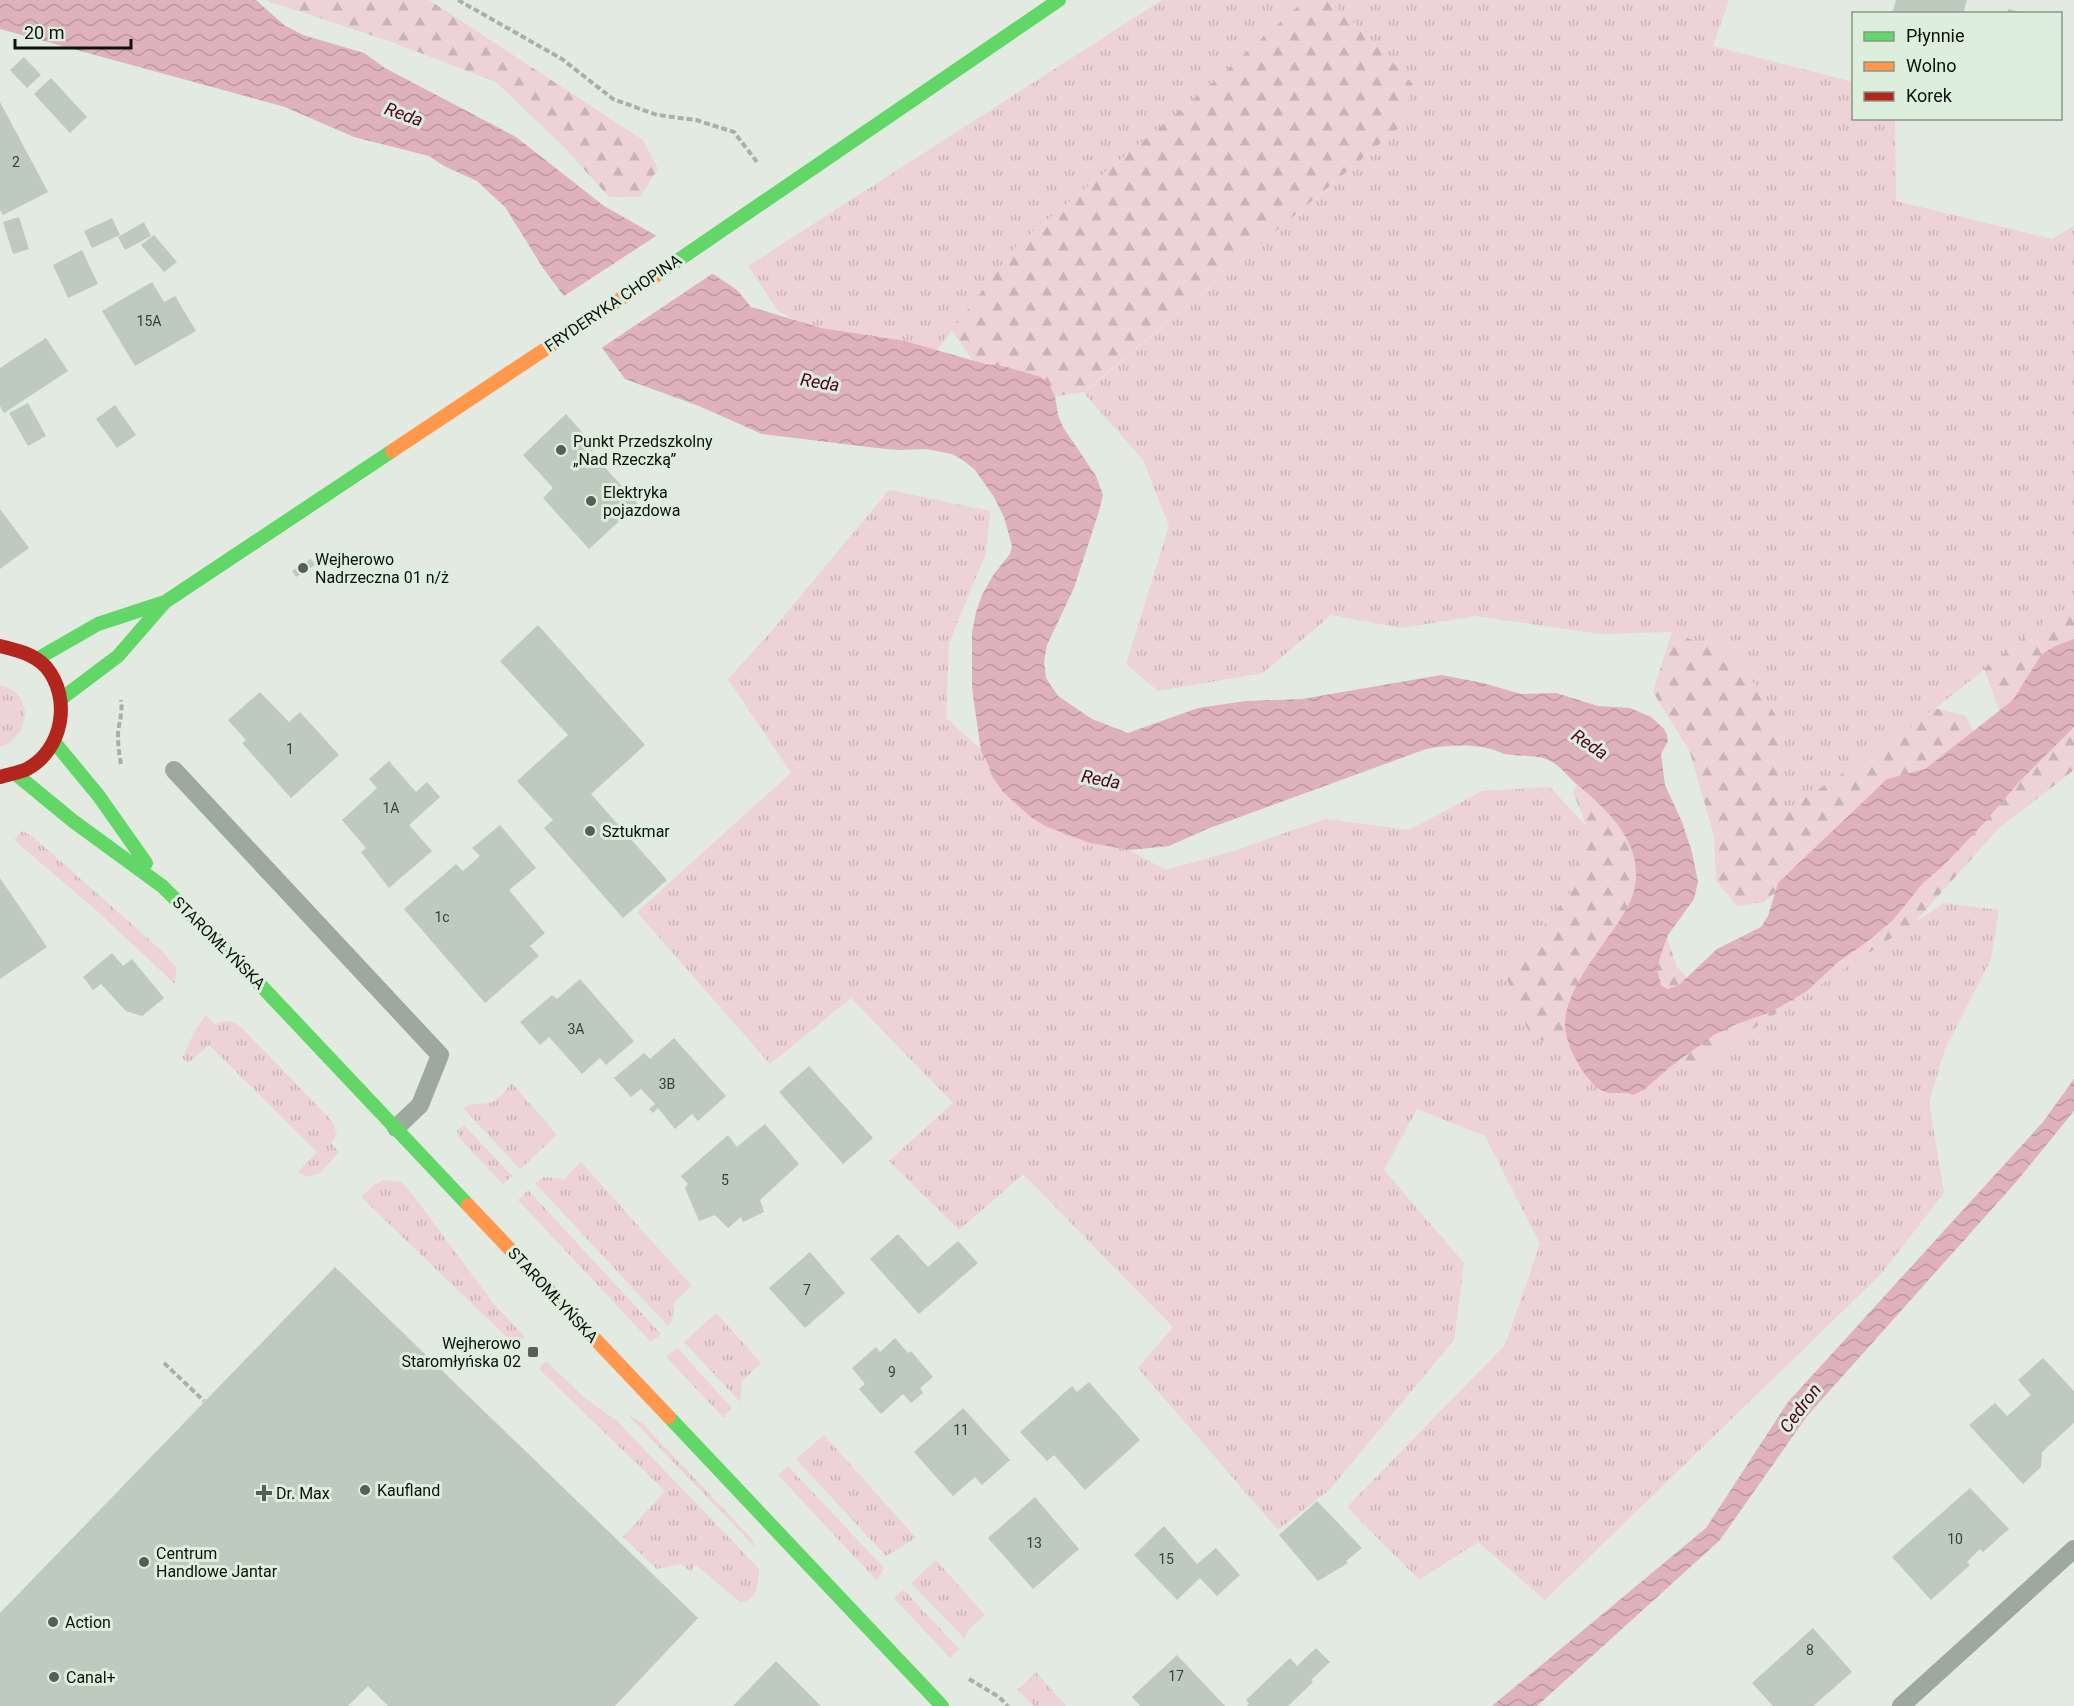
<svg xmlns="http://www.w3.org/2000/svg" width="2074" height="1706" font-family="Roboto,sans-serif">
<defs>
<pattern id="grass-tufts" width="24" height="20" patternUnits="userSpaceOnUse" patternTransform="scale(1.5)"><rect width="24" height="20" fill="#edd2d7"/><path d="M3 7l-1-3M5 7V3M7 7l1-3M15 17l-1-3M17 17v-4M19 17l1-3" fill="none" stroke="#cab3b7"/></pattern>
<pattern id="forest-firs" width="22" height="20" patternUnits="userSpaceOnUse" patternTransform="scale(1.5)"><rect width="22" height="20" fill="#edd2d7"/><path d="M5 1l3.5 6h-7zM16 11l3.5 6h-7z" fill="#cab3b7"/></pattern>
<pattern id="water-waves" width="16" height="10" patternUnits="userSpaceOnUse" patternTransform="scale(1.5)"><rect width="16" height="10" fill="#deb1bc"/><path d="M0 5q4-4 8 0t8 0" fill="none" stroke="#bd97a0"/></pattern>
</defs>
<rect width="100%" height="100%" fill="#e2eae1"/>
<path fill="url(#grass-tufts)" d="M 1162,0 L 1305,0 L 1196,97 L 1017,245 L 925,366 L 870,360 L 778,311 L 748,266 Z
M 1327,0 L 1729,0 L 1713,46 L 1853,82 L 1854,118 L 1895,119 L 1896,201 L 2052,239 L 2074,226 L 2074,604 L 2043,623 L 1908,730 L 1781,814 L 1777,717 L 1672,632 L 1600,634 L 1476,616 L 1402,628 L 1331,615 L 1263,673 L 1158,691 L 1126,664 L 1169,526 L 1143,460 L 1084,393 L 1401,126 L 1362,30 Z
M 889,490 L 990,511 L 986,553 L 949,643 L 946,718 L 1041,803 L 1166,870 L 1234,851 L 1325,819 L 1409,830 L 1482,791 L 1550,787 L 1587,827 L 1573,889 L 1505,974 L 1701,1063 L 1944,903 L 1999,910 L 1991,959 L 1945,1049 L 1929,1102 L 1944,1193 L 1881,1274 L 1545,1600 L 1478,1542 L 1419,1580 L 1347,1507 L 1505,1345 L 1540,1244 L 1485,1136 L 1417,1109 L 1384,1170 L 1464,1263 L 1454,1340 L 1330,1489 L 1278,1530 L 1138,1368 L 1173,1327 L 1023,1174 L 959,1230 L 889,1161 L 953,1103 L 851,998 L 770,1064 L 637,912 L 791,773 L 728,679 L 769,634 Z
M 0,685 C 34,692 32,737 0,747 Z
M 22,831 L 32,836 L 163,952 L 176,968 L 175,984 L 97,911 L 14,840 Z
M 206,1015 L 215,1024 C 225,1019 232,1020 241,1027 L 332,1121 L 337,1134 L 331,1143 L 339,1152 L 320,1173 L 308,1177 L 298,1172 L 317,1152 L 209,1045 L 188,1063 L 182,1058 L 196,1029 Z
M 512,1083 L 557,1135 L 520,1169 L 463,1108 C 472,1102 479,1105 489,1103 C 498,1102 505,1090 512,1083 Z
M 464,1125 L 512,1176 L 503,1184 L 459,1138 L 457,1130 Z
M 581,1162 L 692,1286 L 675,1301 L 672,1320 L 668,1326 L 535,1183 L 544,1177 L 564,1179 Z
M 384,1180 L 401,1182 L 409,1190 L 494,1304 L 525,1337 L 516,1346 L 361,1197 L 374,1185 Z
M 528,1190 L 661,1334 L 651,1342 L 518,1200 Z
M 716,1313 L 761,1363 L 742,1381 L 740,1402 L 684,1342 Z
M 677,1348 L 732,1408 L 723,1417 L 666,1357 Z
M 546,1361 L 586,1399 L 617,1421 L 759,1569 C 759,1582 756,1603 740,1602 L 696,1565 L 690,1571 L 682,1564 L 657,1569 L 623,1537 L 665,1491 L 539,1369 Z
M 626,1413 L 643,1424 L 751,1538 L 756,1548 Z
M 824,1435 L 916,1538 L 886,1556 L 796,1459 Z
M 788,1466 L 884,1568 L 877,1581 L 778,1475 Z
M 936,1560 L 985,1615 L 967,1631 L 965,1639 L 911,1583 Z
M 903,1589 L 959,1649 L 950,1658 L 894,1598 Z
M 1036,1672 L 1066,1706 L 1034,1706 L 1018,1690 Z"/>
<path fill="url(#forest-firs)" d="M 265,0 L 429,0 L 643,140 L 658,169 L 640,197 L 609,197 L 564,147 L 496,82 L 392,42 Z
M 1305,0 L 1327,0 L 1362,30 L 1413,84 L 1401,126 L 1084,392 L 1002,404 L 952,330 L 1017,245 L 1196,97 Z
M 2074,604 L 2074,656 L 2000,712 L 1984,669 L 2043,623 Z
M 1672,632 L 1736,657 L 1777,717 L 1781,814 L 1908,730 L 1935,708 L 1966,716 L 1975,736 L 1850,830 L 1764,902 L 1737,906 L 1716,881 L 1714,836 L 1690,752 L 1653,692 Z
M 2074,725 L 2074,770 L 1998,829 L 1914,923 L 1701,1063 L 1626,1076 L 1530,1035 L 1505,974 L 1573,889 L 1587,827 L 1573,792 L 1586,771 L 1620,800 L 1677,967 L 1705,995 Z"/>
<path fill="url(#water-waves)" d="M 0,0 L 256,0 L 284,25 L 303,35 L 364,53 L 385,68 L 516,137 L 604,206 L 655,235 L 737,290 L 751,307 L 821,328 L 905,341 L 985,364 L 1007,367 L 1041,377 L 1049,384 L 1055,396 L 1058,415 L 1063,427 L 1096,476 L 1103,495 L 1099,511 L 1074,588 L 1047,645 L 1044,662 L 1046,678 L 1058,696 L 1092,719 L 1128,733 L 1198,708 L 1246,701 L 1302,699 L 1441,675 L 1483,683 L 1521,694 L 1556,693 L 1598,706 L 1630,708 L 1651,717 L 1664,729 L 1667,735 L 1668,741 L 1661,754 L 1665,785 L 1682,822 L 1692,852 L 1698,882 L 1694,899 L 1668,935 L 1661,954 L 1657,968 L 1661,985 L 1667,989 L 1678,986 L 1717,949 L 1761,927 L 1768,916 L 1778,883 L 1887,779 L 1925,769 L 2013,700 L 2041,655 L 2055,646 L 2074,639 L 2074,727 L 2018,783 L 1984,823 L 1943,866 L 1923,883 L 1892,921 L 1864,944 L 1838,962 L 1807,991 L 1771,1012 L 1734,1025 L 1714,1035 L 1671,1066 L 1645,1089 L 1633,1095 C 1625,1090 1615,1095 1606,1092 C 1588,1088 1565,1045 1565,1026 C 1564,992 1600,950 1618,923 C 1625,911 1633,900 1635,886 C 1643,840 1605,808 1574,782 C 1567,775 1559,765 1550,761 C 1538,754 1520,757 1506,754 C 1499,753 1504,753 1497,751 C 1475,743 1448,745 1426,749 L 1207,829 L 1169,846 L 1130,850 L 1090,843 L 1047,827 L 1032,818 L 1003,792 L 992,776 L 988,764 L 981,751 L 972,688 L 972,633 L 976,612 L 982,595 L 994,574 L 1010,554 L 1012,546 L 1004,517 L 994,497 L 975,470 L 964,461 L 952,454 L 927,449 L 898,450 L 877,448 L 762,434 L 699,406 L 625,379 L 543,268 L 505,207 L 477,181 L 444,166 L 429,156 L 354,137 L 285,107 L 0,29 Z
M 2074,1079 L 2074,1111 L 2017,1181 L 1807,1416 L 1720,1540 L 1537,1706 L 1492,1706 L 1706,1528 L 1788,1402 L 2043,1122 Z"/>
<path fill="#e2eae1" d="M 659,234 L 715,272 L 600,349 L 561,298 Z"/>
<path fill="#bdcabd" d="M 1896,0 L 1967,0 L 1963,14 L 1892,14 Z
M 2008,9 L 2022,12 L 2022,14 L 2007,14 Z
M 24,57 L 41,75 L 27,88 L 10,70 Z
M 51,78 L 87,117 L 70,133 L 34,94 Z
M 0,102 L 48,192 L 3,215 L 0,210 Z
M 19,217 L 29,249 L 13,254 L 3,222 Z
M 112,218 L 120,235 L 92,248 L 84,231 Z
M 144,222 L 151,236 L 125,250 L 118,237 Z
M 154,235 L 177,262 L 164,272 L 141,245 Z
M 82,250 L 98,284 L 68,298 L 53,265 Z
M 152,282 L 164,302 L 175,296 L 196,331 L 135,366 L 102,311 Z
M 46,338 L 68,371 L 4,413 L 0,406 L 0,368 Z
M 28,403 L 46,436 L 28,446 L 9,413 Z
M 115,405 L 136,435 L 117,448 L 96,419 Z
M 566,414 L 596,448 L 591,452 L 638,504 L 589,549 L 543,498 L 553,488 L 523,455 Z
M 0,509 L 29,548 L 0,569 Z
M 311,559 L 315,565 L 296,577 L 292,571 Z
M 538,625 L 645,745 L 591,794 L 667,880 L 623,918 L 544,828 L 553,820 L 517,781 L 568,735 L 500,661 Z
M 260,692 L 289,722 L 300,712 L 339,755 L 291,798 L 242,743 L 246,740 L 228,720 Z
M 389,761 L 416,792 L 427,782 L 440,797 L 409,825 L 432,851 L 389,888 L 361,852 L 366,848 L 342,820 L 377,788 L 369,779 Z
M 500,825 L 536,868 L 509,890 L 545,933 L 530,946 L 539,956 L 485,1003 L 404,909 L 456,864 L 463,871 L 480,856 L 472,848 Z
M 0,878 L 47,947 L 0,979 Z
M 112,953 L 123,966 L 132,959 L 164,998 L 142,1016 L 126,1011 L 101,984 L 93,990 L 83,977 Z
M 580,979 L 634,1041 L 606,1065 L 600,1058 L 582,1074 L 549,1037 L 540,1045 L 520,1022 L 552,995 L 557,999 Z
M 674,1038 L 726,1096 L 698,1121 L 692,1114 L 675,1129 L 658,1108 L 653,1113 L 649,1109 L 655,1104 L 641,1089 L 631,1097 L 614,1078 L 644,1053 L 650,1059 Z
M 809,1066 L 873,1138 L 843,1164 L 779,1092 Z
M 765,1124 L 799,1164 L 760,1200 L 764,1212 L 743,1222 L 741,1217 L 728,1228 L 715,1215 L 699,1221 L 685,1188 L 688,1184 L 681,1176 L 728,1135 L 737,1147 Z
M 898,1234 L 928,1267 L 958,1241 L 978,1263 L 919,1314 L 870,1259 Z
M 810,1252 L 845,1293 L 805,1328 L 769,1288 Z
M 335,1267 L 698,1618 L 615,1706 L 388,1706 L 368,1686 L 348,1706 L 0,1706 L 0,1613 Z
M 895,1338 L 908,1353 L 911,1351 L 933,1377 L 920,1388 L 923,1393 L 911,1403 L 903,1394 L 881,1414 L 859,1389 L 865,1384 L 852,1368 L 876,1347 L 880,1352 Z
M 2043,1358 L 2074,1391 L 2074,1423 L 2042,1452 L 2041,1467 L 2023,1484 L 1969,1425 L 1995,1403 L 2007,1416 L 2031,1395 L 2018,1380 Z
M 1089,1382 L 1140,1440 L 1085,1490 L 1054,1455 L 1047,1461 L 1020,1432 L 1072,1386 L 1077,1392 Z
M 963,1408 L 1010,1460 L 982,1485 L 975,1477 L 953,1496 L 914,1452 Z
M 1970,1488 L 2009,1529 L 1983,1552 L 1980,1549 L 1967,1562 L 1970,1565 L 1931,1600 L 1892,1557 Z
M 1035,1497 L 1079,1549 L 1033,1589 L 988,1538 Z
M 1317,1501 L 1362,1548 L 1346,1561 L 1348,1563 L 1318,1581 L 1279,1535 Z
M 1164,1526 L 1197,1564 L 1216,1548 L 1240,1575 L 1217,1596 L 1200,1578 L 1177,1600 L 1134,1555 Z
M 1813,1628 L 1852,1672 L 1813,1706 L 1773,1706 L 1752,1683 Z
M 1316,1648 L 1330,1662 L 1311,1680 L 1313,1682 L 1288,1706 L 1247,1706 L 1249,1704 L 1246,1700 L 1290,1658 L 1297,1666 Z
M 1177,1655 L 1225,1706 L 1140,1706 L 1132,1697 Z
M 776,1661 L 821,1706 L 733,1706 Z"/>
<g fill="none" stroke-linecap="round" stroke-linejoin="round">
<path stroke="#a7b1a7" stroke-width="4" stroke-dasharray="6 3" stroke-linecap="butt" d="M 458,0 L 562,59 L 613,99 L 657,115 L 696,120 L 734,132 L 757,162
M 121,764 C 119,754 118,744 118,734 C 119,722 123,712 121,700
M 164,1363 L 204,1401
M 969,1679 L 999,1697 L 1008,1706"/>
<path stroke="#9da99d" stroke-width="18" d="M 174,770 L 440,1055 L 420,1105 L 396,1128
M 1901,1706 L 2074,1549"/>
<path stroke="#63d668" stroke-width="14" d="M 658,274 L 1059,0
M 37,659 L 98,624 L 165,602 L 392,451
M 61,699 L 118,656 L 165,602
M 55,743 L 98,795 L 146,863
M 17,775 L 73,821 L 162,886 L 234,957 L 468,1205
M 669,1417 L 942,1706"/>
<path stroke="#ff974d" stroke-width="14" d="M 392,451 L 658,274
M 468,1205 L 669,1417"/>
<path stroke="#b3261e" stroke-width="14" d="M 0,646 C 17,650 34,654 46,667 C 72,698 63,750 27,769 C 19,773 9,774 0,777"/>
</g>
<g fill="#575e57" stroke="#deeedd" stroke-width="2">
<circle cx="561" cy="450" r="6"/>
<circle cx="591" cy="501" r="6"/>
<circle cx="303" cy="568" r="6"/>
<circle cx="590" cy="831" r="6"/>
<rect x="527" y="1346" width="12" height="12" rx="3"/>
<circle cx="365" cy="1490" r="6"/>
<path d="M261 1484h6v6h6v6h-6v6h-6v-6h-6v-6h6z"/>
<circle cx="144" cy="1562" r="6"/>
<circle cx="53" cy="1622" r="6"/>
<circle cx="54" cy="1677" r="6"/>
</g>
<g text-anchor="middle" dominant-baseline="central" stroke-width="6" stroke-linejoin="round" paint-order="stroke">
<g font-size="14" fill="#384038">
<text x="16" y="162">2</text>
<text x="149" y="321">15A</text>
<text x="290" y="749">1</text>
<text x="391" y="808">1A</text>
<text x="442" y="917">1c</text>
<text x="576" y="1029">3A</text>
<text x="667" y="1084">3B</text>
<text x="725" y="1180">5</text>
<text x="807" y="1290">7</text>
<text x="892" y="1372">9</text>
<text x="961" y="1430">11</text>
<text x="1955" y="1539">10</text>
<text x="1034" y="1543">13</text>
<text x="1166" y="1559">15</text>
<text x="1810" y="1650">8</text>
<text x="1176" y="1676">17</text>
</g>
<g font-size="16" fill="#0c120c" stroke="#deeedd">
<text transform="translate(613 303) rotate(-34)">FRYDERYKA CHOPINA</text>
<text transform="translate(219 943) rotate(45)">STAROMŁYŃSKA</text>
<text transform="translate(553 1295) rotate(47)">STAROMŁYŃSKA</text>
</g>
<g font-size="16" fill="#0c120c" stroke="#deeedd" text-anchor="start">
<text x="573" y="441">Punkt Przedszkolny<tspan x="573" dy="18">„Nad Rzeczką”</tspan></text>
<text x="603" y="492">Elektryka<tspan x="603" dy="18">pojazdowa</tspan></text>
<text x="315" y="559">Wejherowo<tspan x="315" dy="18">Nadrzeczna 01 n/ż</tspan></text>
<text x="602" y="831">Sztukmar</text>
<text x="521" y="1343" text-anchor="end">Wejherowo<tspan x="521" dy="18">Staromłyńska 02</tspan></text>
<text x="377" y="1490">Kaufland</text>
<text x="276" y="1493">Dr. Max</text>
<text x="156" y="1553">Centrum<tspan x="156" dy="18">Handlowe Jantar</tspan></text>
<text x="65" y="1622">Action</text>
<text x="66" y="1677">Canal+</text>
</g>
<g font-size="18" font-style="italic" fill="#520027" stroke="#deeedd">
<text transform="translate(404 114) rotate(20)">Reda</text>
<text transform="translate(820 382) rotate(9)">Reda</text>
<text transform="translate(1590 744) rotate(34)">Reda</text>
<text transform="translate(1101 779) rotate(11)">Reda</text>
<text transform="translate(1800 1408) rotate(-53)">Cedron</text>
</g>
</g>
<rect x="1852" y="12" width="210" height="108" fill="#deeedd" stroke="#8a9689" stroke-width="1.5"/>
<rect x="1864" y="32" width="30" height="9" fill="#63d668" stroke="#8a9689" stroke-width="1.5"/>
<text x="1906" y="42" font-size="18" fill="#0c120c">Płynnie</text>
<rect x="1864" y="62" width="30" height="9" fill="#ff974d" stroke="#8a9689" stroke-width="1.5"/>
<text x="1906" y="72" font-size="18" fill="#0c120c">Wolno</text>
<rect x="1864" y="92" width="30" height="9" fill="#b3261e" stroke="#8a9689" stroke-width="1.5"/>
<text x="1906" y="102" font-size="18" fill="#0c120c">Korek</text>
<path d="M15 39v9h116v-9" fill="none" stroke="#0c120c" stroke-width="3"/>
<text x="24" y="39" font-size="18" fill="#0c120c" stroke="#deeedd" stroke-width="4.5" paint-order="stroke">20 m</text>
</svg>
